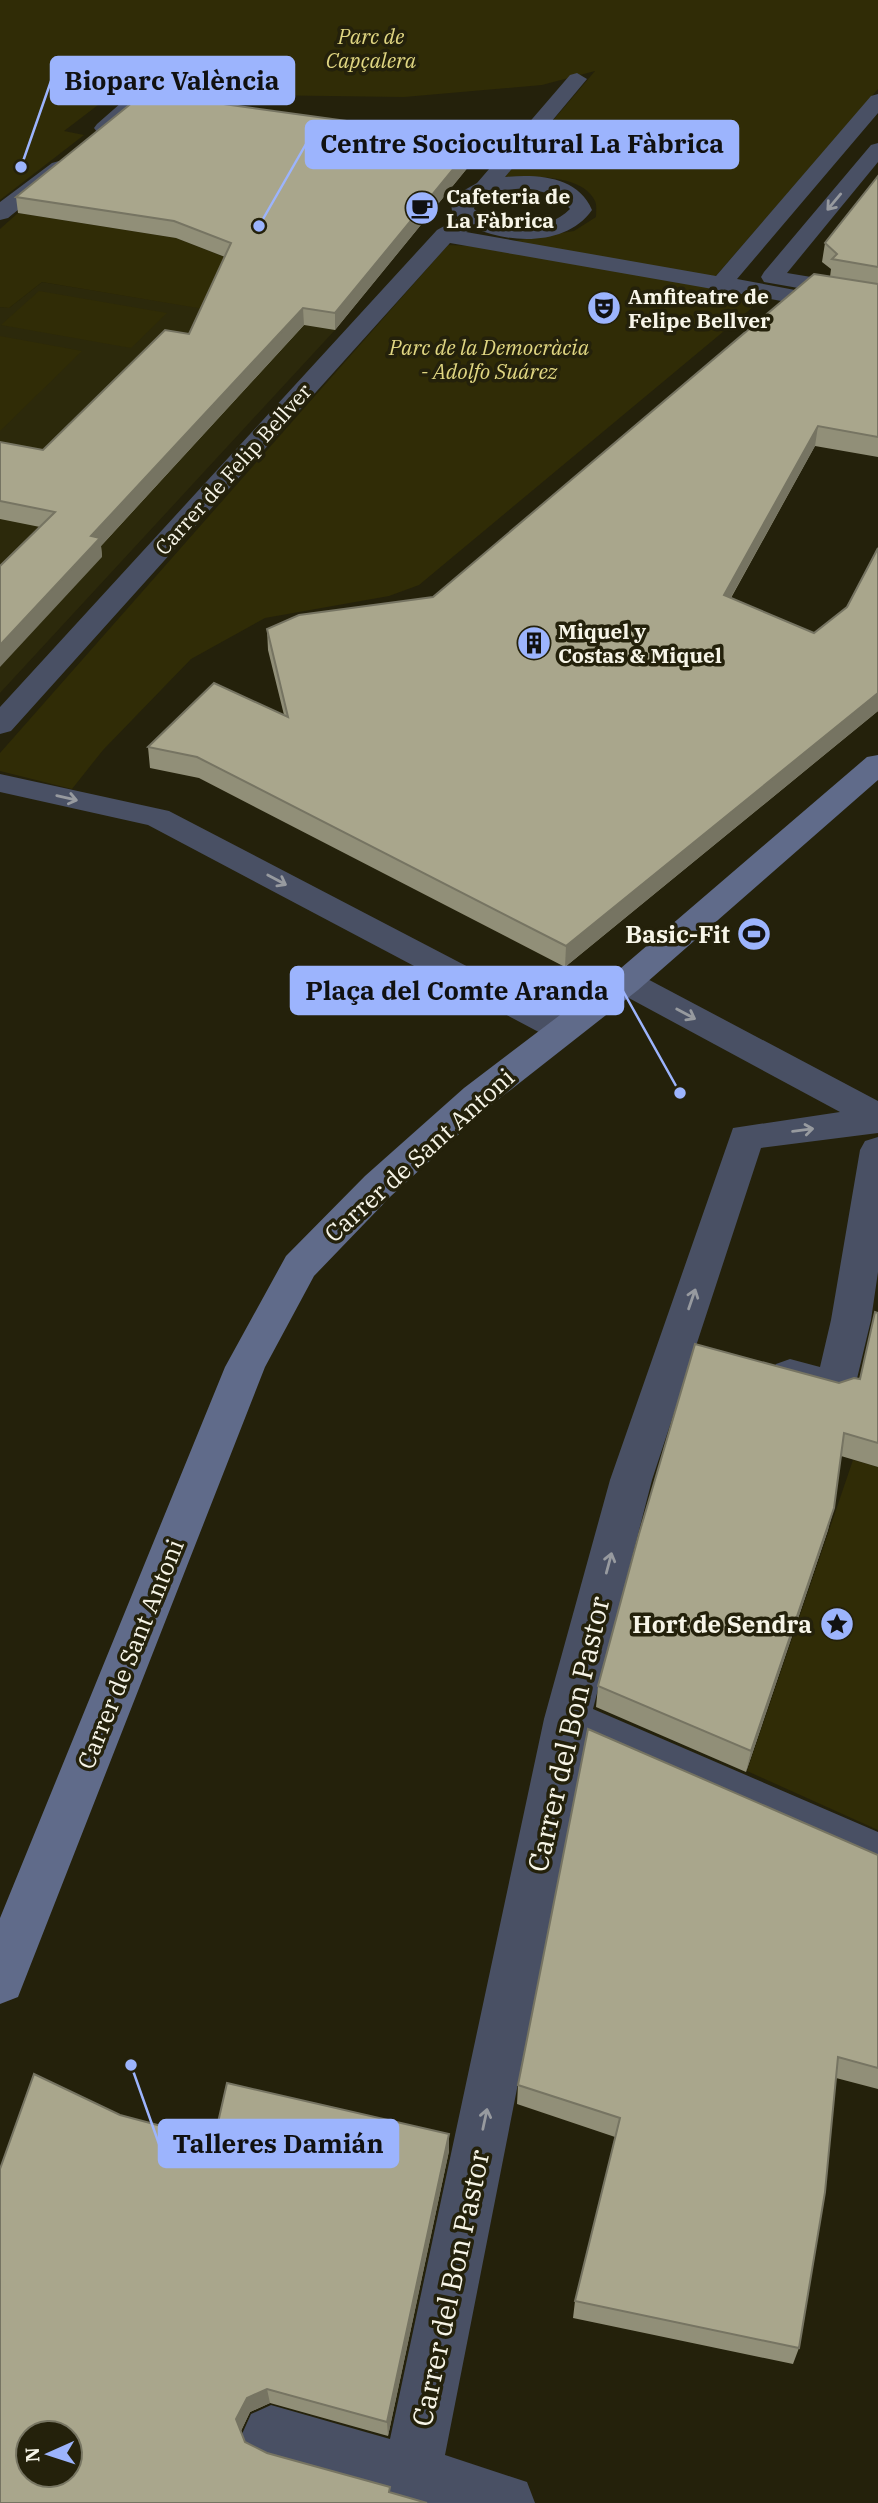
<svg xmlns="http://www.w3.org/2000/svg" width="878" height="2503" font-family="'IBM Plex Serif',serif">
<rect width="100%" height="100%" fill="#24210b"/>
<path fill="#2c290b" d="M 42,282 L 335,330 L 0,693 L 0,307 L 9,308 Z"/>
<path fill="#302c06" d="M 0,0 L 878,0 L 878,89 L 714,278 L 507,242 L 574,231 L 596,217 C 596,212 597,205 595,201 C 583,174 530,176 505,177 L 595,71 L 542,85 L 404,97 L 186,94 L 101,89 L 88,100 L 102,102 L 64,131 L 84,135 L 0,200 Z
M 18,213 L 176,238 L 232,260 L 210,310 L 42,282 L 9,308 L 0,307 L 0,229 Z
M 448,245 L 470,246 L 766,296 L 419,585 L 389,596 L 265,618 L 191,659 L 103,750 L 72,789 L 0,771 L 0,753 Z
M 39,291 L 167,313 L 131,348 L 1,325 Z
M 0,336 L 82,351 L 0,431 Z
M 853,1460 L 878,1467 L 878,1830 L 747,1771 Z"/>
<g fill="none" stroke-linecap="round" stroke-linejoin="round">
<path fill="#495064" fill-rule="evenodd" d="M 577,73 L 587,79 L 505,177 C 537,174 578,176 592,210 C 567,246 510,244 474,228 L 466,232 L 716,276 L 871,96 L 878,94 L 878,113 L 737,279 L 795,290 L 799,295 L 795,300 L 787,302 L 450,243 L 11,731 L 0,734 L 0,707 L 437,230 L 459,218 L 452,211 L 451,203 L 461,192 L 477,183 L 570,75 ZM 526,188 L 559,196 L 570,209 C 544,235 501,229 474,209 L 476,201 L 495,191 Z
M 153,79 L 160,81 L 163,85 L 160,89 L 111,132 L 97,132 L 94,128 L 97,124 L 146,81 Z
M 878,143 L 878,162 L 787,273 L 878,288 L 878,302 L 764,282 L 761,277 L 764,272 L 871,145 Z
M 59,161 L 66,163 L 70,167 L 66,171 L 8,218 L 0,220 L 0,202 L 52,163 Z
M 0,774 L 169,811 L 574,1022 L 579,1030 L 574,1038 L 562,1042 L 550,1038 L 148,825 L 0,792 Z
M 626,971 L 638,974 L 878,1101 L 878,1133 L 761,1148 L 652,1480 L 593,1709 L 878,1832 L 878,1877 L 584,1748 L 445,2455 L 527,2482 L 535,2503 L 412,2503 L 271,2463 L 251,2454 L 242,2434 L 251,2414 L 271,2405 L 390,2439 L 544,1719 L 610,1480 L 733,1128 L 840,1112 L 614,990 L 609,982 L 614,974 Z
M 878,1137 L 878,1272 L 871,1320 L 855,1387 L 849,1398 L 835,1403 L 776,1386 L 770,1375 L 776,1364 L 790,1359 L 820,1367 L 831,1320 L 860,1150 L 865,1141 Z"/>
<path fill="#606b8a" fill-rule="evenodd" d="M 878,755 L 878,780 L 638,990 L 490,1106 L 391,1196 L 314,1276 L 265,1367 L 18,1997 L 0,2004 L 0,1918 L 225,1367 L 286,1256 L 365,1176 L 464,1088 L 614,974 L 867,757 Z"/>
</g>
<path fill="#918f78" d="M 478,155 L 335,330 L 304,325 L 101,546 L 102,557 L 40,527 L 0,519 L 0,442 L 43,450 L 189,334 L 225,257 L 176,238 L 18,213 L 16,197 Z
M 878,176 L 878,457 L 815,446 L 731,598 L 878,711 L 565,967 L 199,778 L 150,768 L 148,747 L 284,715 L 268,650 L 267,629 L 433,597 L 830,277 L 831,269 L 822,262 L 825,243 Z
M 878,1313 L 878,1467 L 841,1456 L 828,1530 L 746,1772 L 596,1707 L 598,1686 L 839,1383 L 860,1379 Z
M 878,1855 L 878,2089 L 836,2078 L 799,2348 L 793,2364 L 573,2318 L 575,2301 L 615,2137 L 517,2104 L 518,2085 Z
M 120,2115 L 214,2140 L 449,2134 L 449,2151 L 388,2436 L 270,2403 L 250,2412 L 241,2431 L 0,2503 Z"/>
<path fill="#767462" d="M 478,139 L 478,155 L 335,330 L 335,313 Z
M 303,308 L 304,325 L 101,546 L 102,557 L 0,667 L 0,645 L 91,536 Z
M 818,426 L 815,446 L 721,615 L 724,595 Z
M 878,693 L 878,711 L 565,967 L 566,946 Z
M 834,1508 L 828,1530 L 746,1772 L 751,1751 Z
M 449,2134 L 449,2151 L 388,2436 L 387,2422 Z
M 267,2389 L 270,2403 L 250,2412 L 240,2433 L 236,2419 L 247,2398 Z"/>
<path fill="#a9a68c" stroke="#767462" stroke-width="2" fill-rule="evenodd" d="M 144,93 L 478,139 L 335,313 L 303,308 L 91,536 L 100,538 L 0,645 L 0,566 L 55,512 L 0,501 L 0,442 L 43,450 L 165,330 L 189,334 L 231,243 L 174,221 L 16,197 Z
M 878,176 L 878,267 L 832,259 L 837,254 L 825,243 Z
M 814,274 L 878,284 L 878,437 L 818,426 L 724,595 L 814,633 L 847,607 L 878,548 L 878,693 L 566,946 L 197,757 L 148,747 L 214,683 L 288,717 L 267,629 L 299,615 L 433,597 Z
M 875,1312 L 878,1313 L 878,1443 L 844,1433 L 834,1508 L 751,1751 L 598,1686 L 639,1534 L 695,1344 L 839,1383 L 854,1378 L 860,1379 Z
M 588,1729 L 878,1855 L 878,2068 L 838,2057 L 825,2192 L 799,2348 L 575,2301 L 620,2118 L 518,2085 Z
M 34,2074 L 120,2115 L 214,2140 L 227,2083 L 449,2134 L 387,2422 L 267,2389 L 247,2398 L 236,2419 L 245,2442 L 267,2453 L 390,2487 L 389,2492 L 427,2503 L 0,2503 L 0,2169 ZM 28,2433 L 70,2433 L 70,2475 L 28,2475 Z"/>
<defs><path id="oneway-shaft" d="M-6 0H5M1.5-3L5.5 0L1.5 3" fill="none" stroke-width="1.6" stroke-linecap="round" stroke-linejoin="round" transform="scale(1.75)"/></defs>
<g stroke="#979a9f">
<use href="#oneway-shaft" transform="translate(834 202) rotate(130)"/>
<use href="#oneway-shaft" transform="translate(67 798) rotate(13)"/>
<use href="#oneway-shaft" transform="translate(277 880) rotate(28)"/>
<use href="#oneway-shaft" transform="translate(686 1014) rotate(28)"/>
<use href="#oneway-shaft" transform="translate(803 1130) rotate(-7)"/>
<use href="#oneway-shaft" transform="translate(692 1299) rotate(-71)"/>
<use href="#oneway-shaft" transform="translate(609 1563) rotate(-75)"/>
<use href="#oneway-shaft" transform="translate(485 2119) rotate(-78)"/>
</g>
<defs>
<g id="cafe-disc" transform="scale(1.75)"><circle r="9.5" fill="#9cb4fd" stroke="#24210b"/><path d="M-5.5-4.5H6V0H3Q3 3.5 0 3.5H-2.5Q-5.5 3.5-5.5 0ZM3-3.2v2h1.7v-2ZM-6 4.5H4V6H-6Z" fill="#111"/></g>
<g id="theatre-disc" transform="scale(1.75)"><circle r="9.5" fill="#9cb4fd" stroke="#24210b"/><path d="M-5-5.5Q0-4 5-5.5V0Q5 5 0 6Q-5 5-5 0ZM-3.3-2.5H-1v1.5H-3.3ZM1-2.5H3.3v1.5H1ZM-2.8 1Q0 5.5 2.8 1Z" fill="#111"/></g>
<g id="building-disc" transform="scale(1.75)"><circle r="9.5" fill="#9cb4fd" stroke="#24210b"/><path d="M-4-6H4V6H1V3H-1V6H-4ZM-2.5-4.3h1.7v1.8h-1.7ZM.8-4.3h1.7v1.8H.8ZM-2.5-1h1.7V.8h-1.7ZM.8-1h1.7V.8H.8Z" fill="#111"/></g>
<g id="stadium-disc" transform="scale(1.75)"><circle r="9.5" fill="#9cb4fd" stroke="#24210b"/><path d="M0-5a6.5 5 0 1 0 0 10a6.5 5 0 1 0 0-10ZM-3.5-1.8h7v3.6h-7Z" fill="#111"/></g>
<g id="sight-disc" transform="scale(1.75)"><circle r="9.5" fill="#9cb4fd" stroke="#24210b"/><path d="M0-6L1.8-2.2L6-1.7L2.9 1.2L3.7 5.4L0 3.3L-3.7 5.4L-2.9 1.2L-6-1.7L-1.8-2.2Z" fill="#111"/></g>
</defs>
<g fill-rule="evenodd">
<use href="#cafe-disc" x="422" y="208"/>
<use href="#theatre-disc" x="604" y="308"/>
<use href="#building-disc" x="534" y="643"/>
<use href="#stadium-disc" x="754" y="934"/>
<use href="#sight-disc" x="837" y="1624"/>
</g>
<g text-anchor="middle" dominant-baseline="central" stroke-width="7" stroke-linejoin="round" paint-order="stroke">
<g font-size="21" font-style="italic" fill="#e0d682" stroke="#24210b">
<text x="371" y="36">Parc de<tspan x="371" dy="24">Capçalera</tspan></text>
<text x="489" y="347">Parc de la Democràcia<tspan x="489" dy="24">- Adolfo Suárez</tspan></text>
</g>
<g font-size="21" font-weight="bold" fill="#f7f5e8" stroke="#24210b" text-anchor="start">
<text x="446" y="196">Cafeteria de<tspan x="446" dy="24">La Fàbrica</tspan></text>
<text x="628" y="296">Amfiteatre de<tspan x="628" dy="24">Felipe Bellver</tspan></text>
<text x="558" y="631">Miquel y<tspan x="558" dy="24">Costas &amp; Miquel</tspan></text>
</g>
<g font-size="21" fill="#f7f5e8" stroke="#24210b">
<text transform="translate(233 469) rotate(-48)">Carrer de Felip Bellver</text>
</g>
<g font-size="24" font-weight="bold" fill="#f7f5e8" stroke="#24210b" text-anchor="end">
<text x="730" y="934">Basic-Fit</text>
<text x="812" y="1624">Hort de Sendra</text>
</g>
<g font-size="24" fill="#f7f5e8" stroke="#24210b">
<text transform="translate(419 1155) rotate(-42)">Carrer de Sant Antoni</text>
<text transform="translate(130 1654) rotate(-68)">Carrer de Sant Antoni</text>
</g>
<g font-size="28" fill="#f7f5e8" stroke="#24210b">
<text transform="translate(568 1734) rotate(-77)">Carrer del Bon Pastor</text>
<text transform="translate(450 2288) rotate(-78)">Carrer del Bon Pastor</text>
</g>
</g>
<path fill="none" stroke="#9cb4fd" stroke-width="2.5" d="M21 167L51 81M259 226L306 144M680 1093L623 991M131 2065L159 2144"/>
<g fill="#9cb4fd" stroke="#24210b" stroke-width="2.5">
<circle cx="21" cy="167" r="7"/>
<circle cx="259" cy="226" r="7"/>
<circle cx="680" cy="1093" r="7"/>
<circle cx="131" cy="2065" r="7"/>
</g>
<g fill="#9cb4fd" stroke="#9cb4fd" stroke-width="2.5">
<rect x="51" y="57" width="243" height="47" rx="7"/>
<rect x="306" y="121" width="432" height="47" rx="7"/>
<rect x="291" y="967" width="332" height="47" rx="7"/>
<rect x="159" y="2120" width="239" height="47" rx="7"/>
</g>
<g font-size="26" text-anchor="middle" font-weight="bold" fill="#111">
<text x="172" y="90">Bioparc València</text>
<text x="522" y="153">Centre Sociocultural La Fàbrica</text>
<text x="457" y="1000">Plaça del Comte Aranda</text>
<text x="278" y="2153">Talleres Damián</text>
</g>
<g transform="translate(49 2454) rotate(267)"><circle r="33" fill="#24210b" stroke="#787663" stroke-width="2"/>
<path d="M0-5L12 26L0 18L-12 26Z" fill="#9cb4fd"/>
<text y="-10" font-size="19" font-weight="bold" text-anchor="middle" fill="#f7f5e8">N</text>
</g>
</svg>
